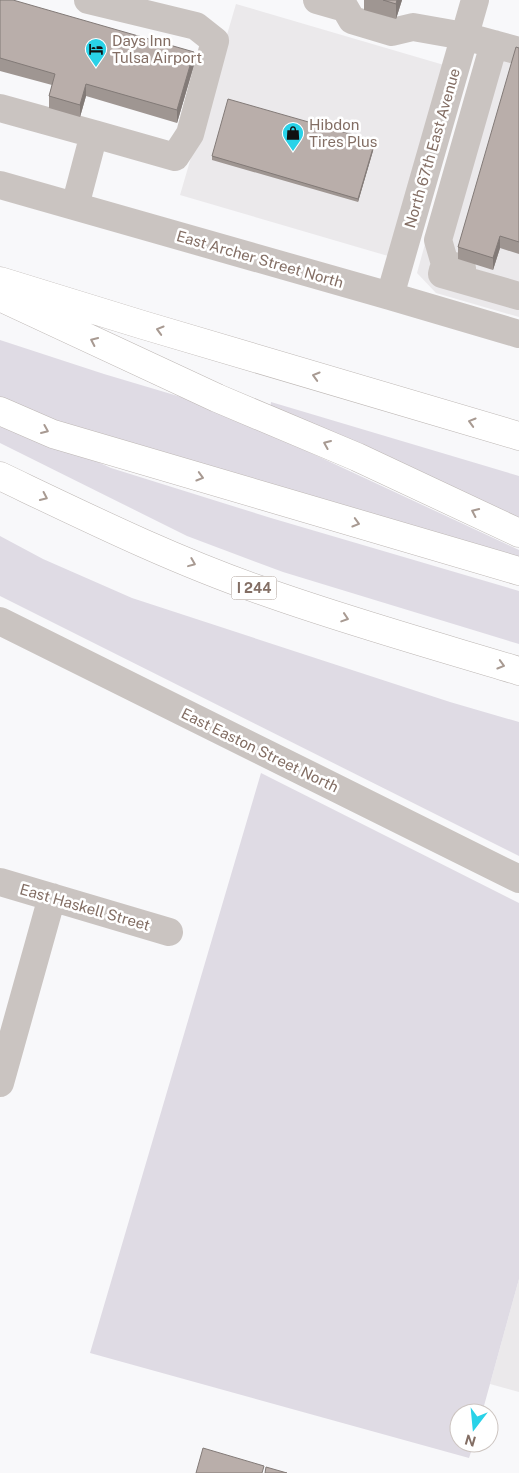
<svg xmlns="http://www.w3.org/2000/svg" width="519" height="1473" font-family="'Public Sans',sans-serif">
<rect width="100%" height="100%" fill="#f8f8fa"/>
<path fill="#ebe9eb" d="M 236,4 L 444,65 L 388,256 L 180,195 Z
M 484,30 L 519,41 L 519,317 L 436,293 L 417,273 Z
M 519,1279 L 519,1392 L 490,1384 Z"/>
<path fill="#dfdbe4" d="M 0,340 L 104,374 L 208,405 L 519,550 L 519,562 L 59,422 L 0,399 Z
M 271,402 L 519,476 L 519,519 L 270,410 Z
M 0,424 L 69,449 L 111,468 L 271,518 L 519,591 L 519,644 L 283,572 L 187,536 L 0,443 Z
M 0,536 L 43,559 L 132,598 L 450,702 L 519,722 L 519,856 L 0,596 Z
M 261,773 L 519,903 L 519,1279 L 482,1413 L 459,1413 L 459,1443 L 474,1443 L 469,1458 L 90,1353 Z"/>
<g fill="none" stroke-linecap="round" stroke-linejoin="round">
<g stroke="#bdb7b4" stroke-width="29">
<path id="highway" d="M 0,281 L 143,325 L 519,436
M 0,297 L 217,398 L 357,457 L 519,533
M 0,411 L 53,434 L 519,571
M 0,476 C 86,517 173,560 263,591 C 347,621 433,645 519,671"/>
</g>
<path stroke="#cac4c1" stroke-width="28" d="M 88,0 L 196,26 L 215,41 L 190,134 L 175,157 L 94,134
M 317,0 L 345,8 L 352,20 L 392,32 L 413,27 L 464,36 L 519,51
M 0,108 L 94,134 L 75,206
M 0,185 L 390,296 L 519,334
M 462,268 L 445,264 L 438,240 L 494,44
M 443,270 L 442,274 L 519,296
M 390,296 L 475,0
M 0,621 L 519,879
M 0,882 L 169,932
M 0,1083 L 52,897"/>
<use href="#highway" stroke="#fff" stroke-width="28"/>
</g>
<path fill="#9f9692" d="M 0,0 L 194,65 L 177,123 L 86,96 L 80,117 L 49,108 L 49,96 L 52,85 L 0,71 Z
M 364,0 L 402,0 L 396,19 L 364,10 Z
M 519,48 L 519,254 L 500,248 L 493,270 L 458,259 L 458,247 Z
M 375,144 L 358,202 L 212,160 L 212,156 Z"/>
<path fill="#827a77" d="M 397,0 L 402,0 L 396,19 L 396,4 Z
M 194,52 L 194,65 L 177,123 L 177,110 Z
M 86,84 L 86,96 L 80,117 L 80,105 Z
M 375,141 L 375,144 L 358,202 L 358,199 Z
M 500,236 L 500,248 L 493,270 L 493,258 Z"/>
<path fill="#b9aeaa" stroke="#827a77" d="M 0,0 L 13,0 L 194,52 L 177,110 L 86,84 L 80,105 L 49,96 L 55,74 L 0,58 Z
M 383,0 L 397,0 L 396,4 Z
M 516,47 L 519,48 L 519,242 L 500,236 L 493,258 L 458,247 Z
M 228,99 L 375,141 L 358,199 L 212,156 Z
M 203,1448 L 264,1466 L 262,1473 L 196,1473 Z
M 266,1467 L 287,1473 L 265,1473 Z"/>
<defs><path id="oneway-chevron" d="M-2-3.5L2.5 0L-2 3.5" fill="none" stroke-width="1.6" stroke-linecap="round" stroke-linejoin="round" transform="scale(1.25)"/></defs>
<g stroke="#a89a92">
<use href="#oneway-chevron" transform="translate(160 330) rotate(-164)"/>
<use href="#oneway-chevron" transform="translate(94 341) rotate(-155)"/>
<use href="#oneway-chevron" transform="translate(316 376) rotate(-164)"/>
<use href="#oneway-chevron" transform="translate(472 422) rotate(-164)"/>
<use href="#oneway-chevron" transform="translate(45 430) rotate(23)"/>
<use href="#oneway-chevron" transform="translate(327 444) rotate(-157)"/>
<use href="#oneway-chevron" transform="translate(200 477) rotate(16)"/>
<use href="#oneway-chevron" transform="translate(44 497) rotate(25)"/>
<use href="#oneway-chevron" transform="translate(475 512) rotate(-155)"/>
<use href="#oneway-chevron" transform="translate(356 523) rotate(16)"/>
<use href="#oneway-chevron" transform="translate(192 563) rotate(22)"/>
<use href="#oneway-chevron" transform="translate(345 618) rotate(18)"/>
<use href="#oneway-chevron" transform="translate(501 665) rotate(16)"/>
</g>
<defs>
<g id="hotel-pin" transform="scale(1.125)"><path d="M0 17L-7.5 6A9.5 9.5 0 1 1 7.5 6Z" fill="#29d2e8" stroke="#fff"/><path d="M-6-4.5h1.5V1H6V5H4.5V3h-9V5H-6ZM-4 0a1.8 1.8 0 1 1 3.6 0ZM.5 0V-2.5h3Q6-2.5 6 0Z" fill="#111"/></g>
<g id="shop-pin" transform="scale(1.125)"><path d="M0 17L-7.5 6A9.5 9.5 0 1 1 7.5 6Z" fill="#29d2e8" stroke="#fff"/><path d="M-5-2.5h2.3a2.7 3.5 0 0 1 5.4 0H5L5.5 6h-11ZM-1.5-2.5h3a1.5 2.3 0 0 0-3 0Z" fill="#111"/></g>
</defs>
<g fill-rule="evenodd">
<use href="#hotel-pin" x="96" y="49"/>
<use href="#shop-pin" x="293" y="133"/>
</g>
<g text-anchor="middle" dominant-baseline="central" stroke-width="5" stroke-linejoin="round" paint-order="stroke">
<rect fill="#fff" stroke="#a89a92" stroke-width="1" x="231.5" y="576.5" width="45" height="23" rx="4"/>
<g font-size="14" font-weight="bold" fill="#836e64">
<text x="254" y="588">I 244</text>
</g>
<g font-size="15" fill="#836e64" stroke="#fff" text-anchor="start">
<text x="112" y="40">Days Inn<tspan x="112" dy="17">Tulsa Airport</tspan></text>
<text x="309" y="124">Hibdon<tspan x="309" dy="17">Tires Plus</tspan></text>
</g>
<g font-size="15" fill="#836e64" stroke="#fff">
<text transform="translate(432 148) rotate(-74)">North 67th East Avenue</text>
<text transform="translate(260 259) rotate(16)">East Archer Street North</text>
<text transform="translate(260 750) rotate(26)">East Easton Street North</text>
<text transform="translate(85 907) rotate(16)">East Haskell Street</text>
</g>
</g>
<g transform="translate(474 1428) rotate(196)"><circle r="24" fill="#ffffff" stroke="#cdc5c1"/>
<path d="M0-4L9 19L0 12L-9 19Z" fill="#29d2e8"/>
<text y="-8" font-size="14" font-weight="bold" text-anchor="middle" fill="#836e64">N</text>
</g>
</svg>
